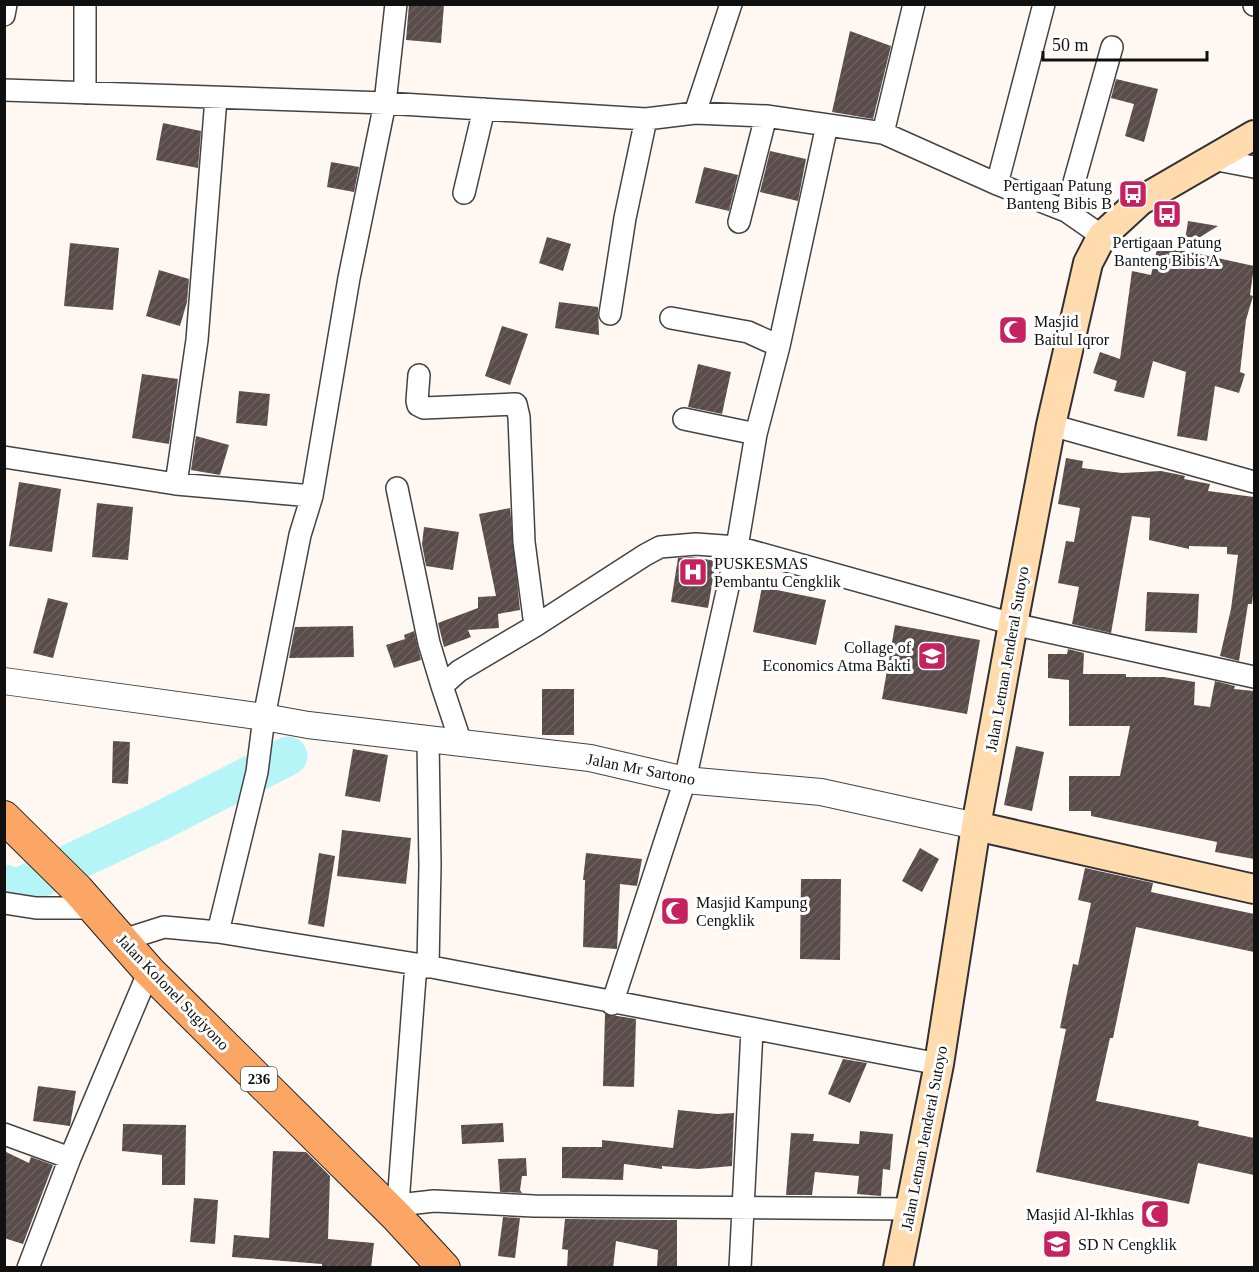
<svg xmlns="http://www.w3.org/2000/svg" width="1259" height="1272" font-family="Georgia,serif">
<defs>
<pattern id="building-hatch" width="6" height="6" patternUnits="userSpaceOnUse" patternTransform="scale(1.5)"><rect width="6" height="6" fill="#594c4b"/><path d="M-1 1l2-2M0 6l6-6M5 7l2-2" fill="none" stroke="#6c6161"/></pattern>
</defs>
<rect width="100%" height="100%" fill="#fff8f2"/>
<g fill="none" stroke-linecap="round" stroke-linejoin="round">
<path stroke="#b5f5f8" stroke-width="39" d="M 4,884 L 18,888 L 158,822 L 288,756"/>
</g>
<path fill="url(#building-hatch)" d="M 409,4 L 444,4 L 441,43 L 406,40 Z
M 850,31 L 891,46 L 873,119 L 832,112 Z
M 1116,79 L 1158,89 L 1144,142 L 1125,136 L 1134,104 L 1111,98 Z
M 163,123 L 201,131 L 198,168 L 156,160 Z
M 770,151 L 806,159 L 798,201 L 760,192 Z
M 331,162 L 359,167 L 354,192 L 327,187 Z
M 704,167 L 738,175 L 729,211 L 695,203 Z
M 1188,221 L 1218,226 L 1184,247 Z
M 547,237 L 571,244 L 563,271 L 539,263 Z
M 70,243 L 119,248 L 113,310 L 64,306 Z
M 1158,245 L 1254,266 L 1250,295 L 1253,296 L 1246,320 L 1240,372 L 1245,374 L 1239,393 L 1215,386 L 1207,441 L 1177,436 L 1186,372 L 1153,361 L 1144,398 L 1114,391 L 1117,381 L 1093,373 L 1100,352 L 1120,359 L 1132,271 L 1151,275 Z
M 159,270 L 189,279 L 187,302 L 180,326 L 146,316 Z
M 559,302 L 598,307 L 599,335 L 555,328 Z
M 502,326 L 528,334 L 510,385 L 485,376 Z
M 698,364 L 731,372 L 722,414 L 688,407 Z
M 142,374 L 178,379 L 169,444 L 132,438 Z
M 239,391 L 270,394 L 267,426 L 236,423 Z
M 196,436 L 229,445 L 220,475 L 191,470 Z
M 1066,458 L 1083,461 L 1082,468 L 1122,473 L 1161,471 L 1181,475 L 1185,476 L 1184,479 L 1210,484 L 1208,491 L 1254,497 L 1254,586 L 1252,604 L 1248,604 L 1239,661 L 1220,656 L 1231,609 L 1238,555 L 1227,554 L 1227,547 L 1189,546 L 1189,549 L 1149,540 L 1150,518 L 1132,516 L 1111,633 L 1072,624 L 1079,587 L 1058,583 L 1066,541 L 1074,542 L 1080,508 L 1058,504 Z
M 19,482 L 61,489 L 52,552 L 9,546 Z
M 97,503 L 133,507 L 128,560 L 92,557 Z
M 510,508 L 520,610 L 498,614 L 499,628 L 468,630 L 471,637 L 444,647 L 438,623 L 478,608 L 478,597 L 496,596 L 479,514 Z
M 424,527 L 459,532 L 453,570 L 426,566 L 422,544 Z
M 692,557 L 716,561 L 708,608 L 671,602 L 678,558 Z
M 762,587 L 826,600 L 816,645 L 753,632 Z
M 1147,592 L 1199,594 L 1197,633 L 1145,631 Z
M 48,598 L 68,603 L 53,658 L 33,653 Z
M 895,625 L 980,640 L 967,714 L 882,699 Z
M 353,626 L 354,657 L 289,658 L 295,627 Z
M 414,631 L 421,660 L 394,668 L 386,645 L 405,639 L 404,635 Z
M 1068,649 L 1084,653 L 1083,674 L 1126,674 L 1126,677 L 1164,677 L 1195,682 L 1194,705 L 1210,707 L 1215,681 L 1235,686 L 1234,689 L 1254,691 L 1254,859 L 1215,852 L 1217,842 L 1091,816 L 1091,811 L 1069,811 L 1069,776 L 1120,776 L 1130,726 L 1069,726 L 1069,680 L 1048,678 L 1048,654 L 1067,654 Z
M 542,689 L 574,689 L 574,735 L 542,735 Z
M 113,741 L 130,742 L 128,784 L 112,783 Z
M 1016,746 L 1044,752 L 1032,811 L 1004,805 Z
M 353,749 L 388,755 L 380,802 L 345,796 Z
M 342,830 L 411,838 L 406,884 L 337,876 Z
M 920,848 L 939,859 L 922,892 L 902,881 Z
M 319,853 L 335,856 L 324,927 L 308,924 Z
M 586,853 L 642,859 L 637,886 L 620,884 L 617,949 L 583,947 L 585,880 L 583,880 Z
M 1085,868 L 1153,883 L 1151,892 L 1254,914 L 1254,952 L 1136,927 L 1113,1038 L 1110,1038 L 1096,1101 L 1199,1121 L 1198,1126 L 1254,1138 L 1254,1175 L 1198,1163 L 1189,1204 L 1036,1172 L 1066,1029 L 1060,1028 L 1073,964 L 1078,965 L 1091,903 L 1078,900 Z
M 801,879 L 841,879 L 840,960 L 800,959 Z
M 605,1014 L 636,1019 L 634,1087 L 603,1086 Z
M 843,1059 L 867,1063 L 850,1103 L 828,1094 Z
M 38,1086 L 76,1091 L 70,1126 L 33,1121 Z
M 678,1110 L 717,1114 L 734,1113 L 732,1166 L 698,1169 L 662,1166 L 662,1169 L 624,1164 L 623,1180 L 562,1178 L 562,1147 L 602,1147 L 602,1140 L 673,1148 Z
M 503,1123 L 504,1142 L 462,1144 L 461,1125 Z
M 123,1124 L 186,1125 L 185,1185 L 162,1185 L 162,1155 L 122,1151 Z
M 860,1131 L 893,1134 L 890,1170 L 883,1169 L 881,1196 L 857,1194 L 859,1176 L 815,1172 L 812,1195 L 786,1195 L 791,1133 L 814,1134 L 813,1141 L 859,1144 Z
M 4,1151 L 29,1163 L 31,1157 L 53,1165 L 23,1244 L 4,1238 Z
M 273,1151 L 306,1152 L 330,1176 L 328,1239 L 374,1243 L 371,1268 L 322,1268 L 322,1264 L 232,1257 L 234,1235 L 269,1238 Z
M 526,1158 L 527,1176 L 522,1176 L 520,1190 L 522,1193 L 500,1192 L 498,1159 Z
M 194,1198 L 218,1200 L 215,1244 L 190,1242 Z
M 503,1217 L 520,1218 L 515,1258 L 498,1256 Z
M 565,1219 L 677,1220 L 677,1268 L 657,1268 L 658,1250 L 616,1241 L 613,1268 L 567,1268 L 568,1250 L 562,1249 Z"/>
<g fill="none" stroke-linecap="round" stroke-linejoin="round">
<g stroke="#434343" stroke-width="24">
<path id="minor" d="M 85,4 L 85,93
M 1254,4 L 1254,5
M 4,15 L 6,4
M 4,90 L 385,103 L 646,119 L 695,113 L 766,116 L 883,133 L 997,184 L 1066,211 L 1102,236
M 695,113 L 731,4
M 883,133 L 914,4
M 1212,159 L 1254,167
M 997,184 L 1044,4
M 464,193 L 484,109
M 1066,211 L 1112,47
M 739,222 L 766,116
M 610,314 L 625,218 L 646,119
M 671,318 L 748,332 L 779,346
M 419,375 L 417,401 L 418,405 L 424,408 L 516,404 L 519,417 L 524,542 L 535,626
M 684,419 L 756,434
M 1051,425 L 1254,482
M 4,457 L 176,484 L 312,496
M 176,484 L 197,340 L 216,98
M 397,488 L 429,643 L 442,686
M 428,740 L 430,865 L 428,967
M 461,743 L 442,686 L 459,671 L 535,626 L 645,555 L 660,547 L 696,544 L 737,547 L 1013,624 L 1254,677
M 4,903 L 36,908 L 93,908
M 218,932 L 257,772 L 264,717 L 300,535 L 312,496 L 349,278 L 385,103 L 396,4
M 123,940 L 164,927 L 218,932 L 416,964 L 939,1064
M 612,1004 L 685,780 L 737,547 L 756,434 L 779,346 L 827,125
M 4,1134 L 70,1158
M 398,1205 L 434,1201 L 534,1206 L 911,1209
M 397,1217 L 416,964
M 28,1268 L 70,1158 L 149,971
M 740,1268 L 752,1030"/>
</g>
<g stroke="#434343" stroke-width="28">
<path id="tertiary" d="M 4,681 L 264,717 L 308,725 L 590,758 L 685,780 L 821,792 L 976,826"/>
</g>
<g stroke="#323232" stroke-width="32">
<path id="secondary" d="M 976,826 L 1254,889
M 898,1268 L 939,1064 L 976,826 L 1013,624 L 1051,425 L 1088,263 L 1102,236 L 1140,201 L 1254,135"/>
</g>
<g stroke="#212121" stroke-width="34">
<path id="primary" d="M 4,817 L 77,889 L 149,971 L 397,1217 L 444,1268"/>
</g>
<use href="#minor" stroke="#fff" stroke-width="21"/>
<use href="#tertiary" stroke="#fff" stroke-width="26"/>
<use href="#secondary" stroke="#ffdbad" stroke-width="28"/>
<use href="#primary" stroke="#fca665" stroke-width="32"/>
</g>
<defs>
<g id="bus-square" transform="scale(1.5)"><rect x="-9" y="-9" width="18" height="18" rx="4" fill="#c5225f" stroke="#fff"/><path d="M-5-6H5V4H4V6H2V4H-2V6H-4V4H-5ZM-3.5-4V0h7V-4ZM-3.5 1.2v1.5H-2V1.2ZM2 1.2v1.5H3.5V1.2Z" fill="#fff"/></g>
<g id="mosque-square" transform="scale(1.5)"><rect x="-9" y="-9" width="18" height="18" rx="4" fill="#c5225f" stroke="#fff"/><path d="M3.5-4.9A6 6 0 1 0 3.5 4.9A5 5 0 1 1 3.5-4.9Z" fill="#fff"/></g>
<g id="hospital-square" transform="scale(1.5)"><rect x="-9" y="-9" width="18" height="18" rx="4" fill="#c5225f" stroke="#fff"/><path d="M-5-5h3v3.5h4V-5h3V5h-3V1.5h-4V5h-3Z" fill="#fff"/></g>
<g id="school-square" transform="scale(1.5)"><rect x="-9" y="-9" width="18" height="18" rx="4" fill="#c5225f" stroke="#fff"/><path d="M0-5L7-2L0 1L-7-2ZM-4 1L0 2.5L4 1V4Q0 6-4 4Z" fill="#fff"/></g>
</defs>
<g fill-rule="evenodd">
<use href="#bus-square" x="1133" y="194"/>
<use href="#bus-square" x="1167" y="214"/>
<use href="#mosque-square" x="1013" y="330"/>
<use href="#hospital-square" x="693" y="572"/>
<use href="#school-square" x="932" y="656"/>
<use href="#mosque-square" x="675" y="911"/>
<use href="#mosque-square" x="1155" y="1214"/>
<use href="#school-square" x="1057" y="1244"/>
</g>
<g text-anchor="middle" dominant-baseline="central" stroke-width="6" stroke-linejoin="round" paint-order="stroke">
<rect fill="#fff" stroke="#585858" stroke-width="1.5" x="241" y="1067" width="36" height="24" rx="4.5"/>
<g font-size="15" font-weight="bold" fill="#101010">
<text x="259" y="1079">236</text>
</g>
<g font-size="16" fill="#101010" stroke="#fff" text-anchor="start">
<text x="1112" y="185" text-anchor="end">Pertigaan Patung<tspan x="1112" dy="18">Banteng Bibis B</tspan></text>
<text x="1167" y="242" text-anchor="middle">Pertigaan Patung<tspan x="1167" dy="18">Banteng Bibis A</tspan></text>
<text x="1034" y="321">Masjid<tspan x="1034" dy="18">Baitul Iqror</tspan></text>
<text x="714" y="563">PUSKESMAS<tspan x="714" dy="18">Pembantu Cengklik</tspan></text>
<text x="911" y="647" text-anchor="end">Collage of<tspan x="911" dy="18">Economics Atma Bakti</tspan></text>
<text x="696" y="902">Masjid Kampung<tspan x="696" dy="18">Cengklik</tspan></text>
<text x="1134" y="1214" text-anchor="end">Masjid Al-Ikhlas</text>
<text x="1078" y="1244">SD N Cengklik</text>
</g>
<g font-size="16" fill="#101010" stroke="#fff">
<text transform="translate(1007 659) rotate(-80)">Jalan Letnan Jenderal Sutoyo</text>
<text transform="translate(641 769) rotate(11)">Jalan Mr Sartono</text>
<text transform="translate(173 992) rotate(46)">Jalan Kolonel Sugiyono</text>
<text transform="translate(924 1138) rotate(-79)">Jalan Letnan Jenderal Sutoyo</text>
</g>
</g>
<rect width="1259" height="1272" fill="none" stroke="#101010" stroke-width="12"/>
<path d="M1043 51v9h164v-9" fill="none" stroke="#101010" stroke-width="3"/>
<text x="1052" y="51" font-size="18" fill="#101010" stroke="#ffffff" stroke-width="4.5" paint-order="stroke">50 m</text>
</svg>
